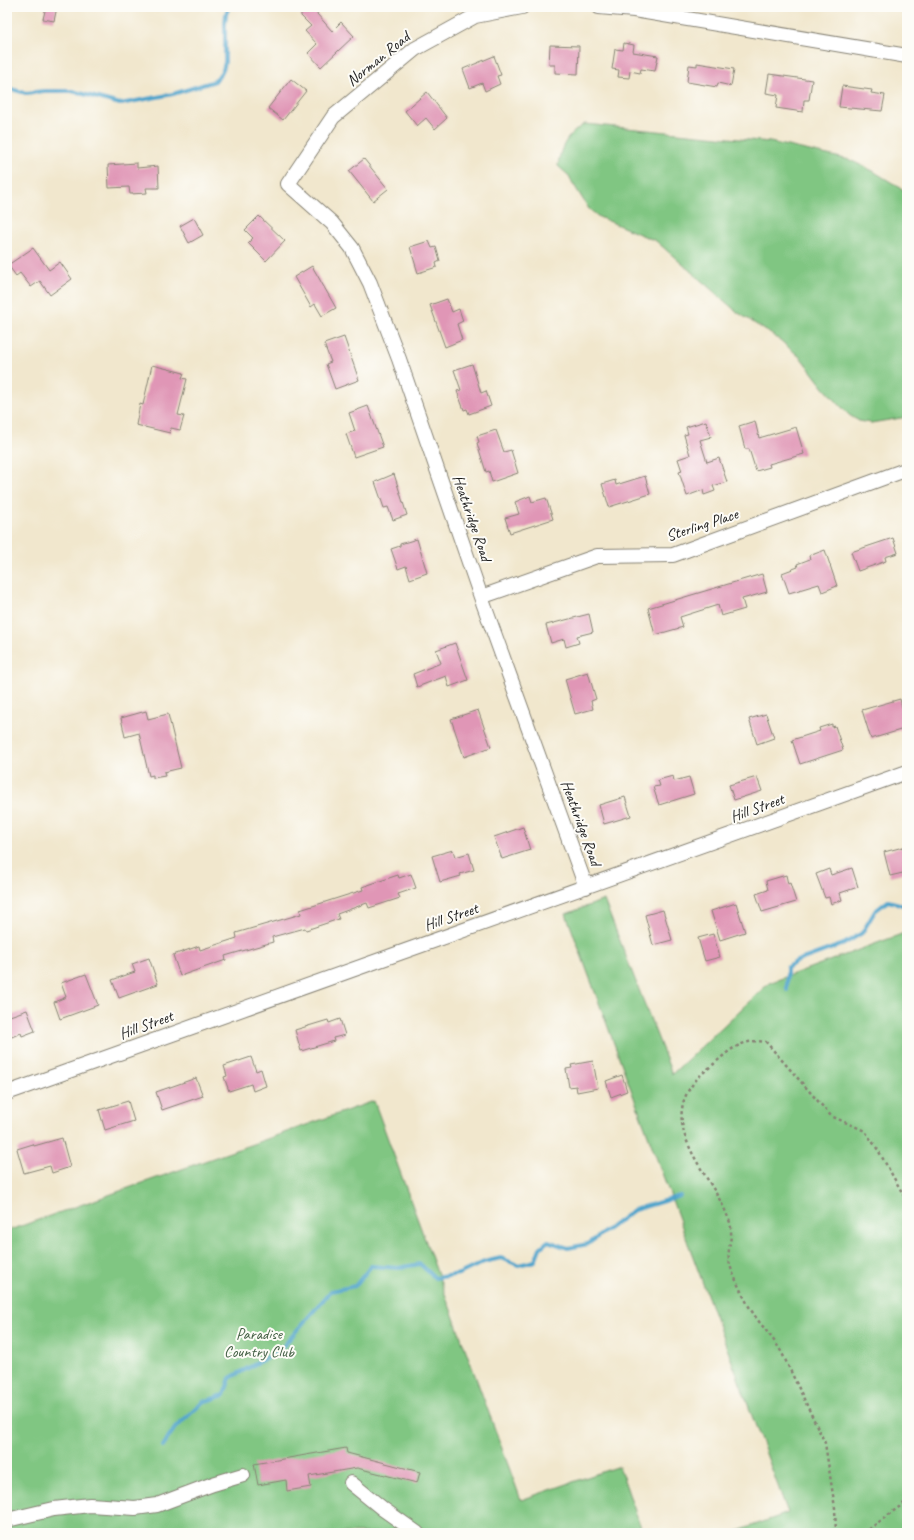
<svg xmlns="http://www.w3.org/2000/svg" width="914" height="1540" font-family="Caveat,sans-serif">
<rect width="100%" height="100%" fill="#fdfcf7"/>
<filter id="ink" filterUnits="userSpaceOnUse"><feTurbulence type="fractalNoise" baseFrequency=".025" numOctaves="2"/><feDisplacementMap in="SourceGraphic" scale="8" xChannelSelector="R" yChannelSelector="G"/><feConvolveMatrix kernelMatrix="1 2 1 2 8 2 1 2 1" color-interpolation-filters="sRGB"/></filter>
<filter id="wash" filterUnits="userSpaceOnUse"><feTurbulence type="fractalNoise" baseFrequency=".012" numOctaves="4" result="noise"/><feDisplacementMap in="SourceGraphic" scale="16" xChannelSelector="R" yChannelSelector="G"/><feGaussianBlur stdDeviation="0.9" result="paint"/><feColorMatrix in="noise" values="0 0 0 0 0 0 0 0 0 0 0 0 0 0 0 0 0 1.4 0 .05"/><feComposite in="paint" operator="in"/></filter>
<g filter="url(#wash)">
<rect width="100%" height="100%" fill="#f1e7cd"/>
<path fill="#80c682" stroke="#4e714f" d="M 585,124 L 770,142 L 850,160 L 873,171 L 907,192 L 907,417 L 871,423 L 859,421 L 849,415 L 824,388 L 801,358 L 780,340 L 737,312 L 656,241 L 599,217 L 589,209 L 567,174 L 558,166 C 560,146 568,134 585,124 Z
M 604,900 L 672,1074 L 769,983 L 907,932 L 907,1533 L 732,1533 L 788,1513 L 566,914 Z
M 374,1101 L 521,1500 L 619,1466 L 643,1533 L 7,1533 L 7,1231 Z"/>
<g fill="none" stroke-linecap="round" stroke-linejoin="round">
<path stroke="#50a4cc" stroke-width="4" d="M 7,88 L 26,93 L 44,91 L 72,91 L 120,104 L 173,94 L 215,81 L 223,70 L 225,62 L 225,24 L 226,14 L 229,7
M 787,990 L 787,968 L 797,961 L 844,944 L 862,933 L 875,911 L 888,901 L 903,905 L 907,908
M 163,1446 L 175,1428 L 203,1402 L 224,1395 L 230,1378 L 279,1351 L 331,1291 L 355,1286 L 371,1266 L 398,1268 L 420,1264 L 435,1278 L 459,1274 L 484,1262 L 501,1258 L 518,1265 L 535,1261 L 540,1248 L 548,1241 L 568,1248 L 588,1244 L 634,1210 L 680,1196"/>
</g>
<g id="blocks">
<path fill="#e096b6" d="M 46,7 L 57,7 L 54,21 L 43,19 Z
M 301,7 L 319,7 L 317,14 L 332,31 L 341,22 L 354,36 L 321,67 L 308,53 L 317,44 L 305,31 L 311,26 L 301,16 Z
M 624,43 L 634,45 L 633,52 L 658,56 L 655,71 L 641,69 L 640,73 L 630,71 L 629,78 L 618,77 L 619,70 L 612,69 L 615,49 L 623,50 Z
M 550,45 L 579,46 L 578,74 L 555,73 L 555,65 L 549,65 Z
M 494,56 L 501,75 L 497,76 L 500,84 L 485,91 L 482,83 L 470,88 L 463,69 Z
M 697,63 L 734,69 L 731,86 L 718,83 L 717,87 L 687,82 L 689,65 L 697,66 Z
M 769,74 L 812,80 L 809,100 L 804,100 L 803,112 L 776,108 L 778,95 L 766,93 Z
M 291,79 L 306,91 L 283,120 L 268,108 Z
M 842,86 L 872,90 L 871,93 L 885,95 L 882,111 L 839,107 Z
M 427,92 L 447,118 L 435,129 L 426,118 L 417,126 L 405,111 Z
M 364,159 L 388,189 L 373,201 L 349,171 Z
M 137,163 L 137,168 L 158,166 L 159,188 L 146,188 L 147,193 L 130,194 L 129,187 L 109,188 L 108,165 Z
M 259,216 L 285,241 L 266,261 L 248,243 L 253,238 L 245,230 Z
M 194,218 L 203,235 L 189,243 L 180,226 Z
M 429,241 L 432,248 L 436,247 L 440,261 L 436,263 L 437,267 L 418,273 L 410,247 Z
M 33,248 L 49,270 L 60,262 L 72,279 L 50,295 L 40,281 L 31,287 L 20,273 L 16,276 L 8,265 Z
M 312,266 L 336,308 L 322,316 L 315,304 L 311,307 L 294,277 Z
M 447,299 L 452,312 L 459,309 L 463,321 L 457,324 L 462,340 L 445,347 L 430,305 Z
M 344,337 L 359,380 L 335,389 L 326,364 L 331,362 L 324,344 Z
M 472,364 L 481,393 L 486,391 L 491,406 L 469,414 L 467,409 L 464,410 L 457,391 L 461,390 L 454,370 Z
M 152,365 L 184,373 L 182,378 L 187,379 L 178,415 L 184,416 L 180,430 L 171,428 L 170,433 L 136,425 L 140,404 L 143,405 Z
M 368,406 L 383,447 L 354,457 L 346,434 L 355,431 L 349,413 Z
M 706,421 L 711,437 L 700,440 L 707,462 L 719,458 L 727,482 L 713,486 L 715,491 L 704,495 L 703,490 L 687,496 L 679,472 L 682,471 L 678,459 L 690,455 L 684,435 L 688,434 L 686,427 Z
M 755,421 L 759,438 L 796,427 L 804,454 L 769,464 L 770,467 L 756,471 L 749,449 L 745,449 L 739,426 Z
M 496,430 L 504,452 L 511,450 L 518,473 L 492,482 L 489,471 L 486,472 L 477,443 L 479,442 L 477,436 Z
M 394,474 L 407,515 L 393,520 L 388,507 L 384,508 L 375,482 Z
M 645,476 L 650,494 L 609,507 L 602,484 L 615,480 L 616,485 Z
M 530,496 L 532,502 L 546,498 L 553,519 L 510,533 L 505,518 L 519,514 L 515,502 Z
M 893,538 L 898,553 L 885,557 L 886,561 L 858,571 L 851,552 Z
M 417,539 L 427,573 L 410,579 L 406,566 L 398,569 L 391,549 L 400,546 L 400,544 Z
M 825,550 L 837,586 L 822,592 L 819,584 L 789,593 L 782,573 L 798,567 L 797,564 L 810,559 L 809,556 Z
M 762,574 L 767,592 L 742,599 L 745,609 L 721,616 L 718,605 L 680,617 L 683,627 L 655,635 L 648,608 Z
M 589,614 L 593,632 L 577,636 L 579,643 L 566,647 L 564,639 L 551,643 L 546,625 Z
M 455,643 L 468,680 L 449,687 L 446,676 L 417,687 L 413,674 L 441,663 L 436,650 Z
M 588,672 L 596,699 L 591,701 L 593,709 L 575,714 L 565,679 Z
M 900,699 L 902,707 L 907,706 L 907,728 L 871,739 L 862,710 Z
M 478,710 L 491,747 L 464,757 L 451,719 Z
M 146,711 L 148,719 L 168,714 L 181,768 L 164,772 L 165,776 L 153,778 L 153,775 L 149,776 L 139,733 L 125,737 L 121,718 Z
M 766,714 L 774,738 L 757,744 L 749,719 Z
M 832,724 L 832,727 L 835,726 L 843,750 L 800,764 L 792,740 L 820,731 L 819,728 Z
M 673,776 L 674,781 L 689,777 L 694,794 L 659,805 L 653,787 L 660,786 L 658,780 Z
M 757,777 L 762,791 L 734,800 L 729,785 Z
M 625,797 L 631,816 L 604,824 L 599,805 Z
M 523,827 L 530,850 L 502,859 L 494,837 Z
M 907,846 L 907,872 L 890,876 L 884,852 Z
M 453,850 L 455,857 L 469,853 L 474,870 L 460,874 L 461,876 L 440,882 L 432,856 Z
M 852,868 L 858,887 L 840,893 L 842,900 L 831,904 L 829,897 L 825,898 L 816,874 L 829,869 L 831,875 Z
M 411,874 L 416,888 L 398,894 L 400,898 L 369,908 L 367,903 L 337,914 L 339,919 L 306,930 L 305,928 L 272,937 L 273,942 L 225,956 L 226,960 L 180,976 L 173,955 L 199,946 L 200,950 L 237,938 L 236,933 L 301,914 L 300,910 L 363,890 L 362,887 L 398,875 L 399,878 Z
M 786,875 L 788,884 L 790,883 L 796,902 L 762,912 L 756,894 L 768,890 L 766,881 Z
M 736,903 L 745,932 L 720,940 L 711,911 Z
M 663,910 L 672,940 L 653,945 L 645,915 Z
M 713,934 L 720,957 L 705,961 L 698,938 Z
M 149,958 L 158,984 L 119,998 L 112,980 L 135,972 L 132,964 Z
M 86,974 L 98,1005 L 60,1019 L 54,1002 L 66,997 L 61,983 Z
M 27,1010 L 35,1031 L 22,1036 L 21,1033 L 7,1039 L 7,1017 Z
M 340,1019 L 345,1035 L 333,1038 L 334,1041 L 301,1051 L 295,1030 L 328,1020 L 329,1023 Z
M 251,1057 L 256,1071 L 261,1069 L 266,1086 L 253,1091 L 251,1084 L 229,1091 L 224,1077 L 227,1076 L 224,1066 Z
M 593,1061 L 598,1088 L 577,1092 L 576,1086 L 569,1087 L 566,1069 L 572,1068 L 571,1065 Z
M 622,1075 L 627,1091 L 611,1097 L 606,1081 Z
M 196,1078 L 203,1096 L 162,1110 L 156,1092 Z
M 128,1101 L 134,1121 L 105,1130 L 99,1110 Z
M 62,1138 L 70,1167 L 52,1173 L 50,1166 L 24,1173 L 17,1149 L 33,1144 L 34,1146 Z
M 346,1448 L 347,1453 L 420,1472 L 417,1483 L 357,1468 L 309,1476 L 311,1487 L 287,1491 L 286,1480 L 258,1485 L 254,1464 Z"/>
</g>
</g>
<g filter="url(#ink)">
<use href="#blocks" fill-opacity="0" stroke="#868274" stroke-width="1"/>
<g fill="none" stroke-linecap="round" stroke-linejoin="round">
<g stroke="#868274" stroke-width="16">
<path id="minor" d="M 522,7 L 475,16 L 415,49 L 333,117 L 288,184 L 332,223 L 352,248 L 370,283 L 399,359 L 481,597 L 586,887
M 599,7 L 634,10 L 907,56
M 481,597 L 597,556 L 673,555 L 905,470
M 7,1093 L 907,772
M 351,1483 L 383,1509 L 417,1533
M 7,1520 L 54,1509 L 90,1505 L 135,1508 L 157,1505 L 213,1484 L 243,1475"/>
</g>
<path stroke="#868274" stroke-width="2.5" stroke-dasharray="3 3" stroke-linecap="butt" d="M 836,1533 L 835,1508 L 825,1443 L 782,1353 C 774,1339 764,1329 755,1316 C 747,1305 734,1278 730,1265 C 726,1252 732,1241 731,1229 C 731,1225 729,1219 727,1215 C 710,1172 655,1125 697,1079 C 702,1073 709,1068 715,1063 C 730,1049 744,1038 766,1042 L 831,1116 L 865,1131 L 878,1150 L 907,1201
M 864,1533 L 907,1501"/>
<use href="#minor" stroke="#fff" stroke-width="14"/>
</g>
</g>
<g text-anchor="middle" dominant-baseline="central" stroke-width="4" stroke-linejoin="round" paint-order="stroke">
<g font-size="16" fill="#1c1c1c" stroke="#fdfcf7">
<text transform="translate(378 59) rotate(-39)">Norman Road</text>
<text transform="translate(472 518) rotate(71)">Heathridge Road</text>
<text transform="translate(702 525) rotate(-18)">Sterling Place</text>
<text transform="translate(757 808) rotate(-20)">Hill Street</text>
<text transform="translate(581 823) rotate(70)">Heathridge Road</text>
<text transform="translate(451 917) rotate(-19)">Hill Street</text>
<text transform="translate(146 1025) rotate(-20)">Hill Street</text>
</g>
<g font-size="16" fill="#446045" stroke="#fdfcf7">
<text x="259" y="1334">Paradise<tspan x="259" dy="18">Country Club</tspan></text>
</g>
</g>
<rect width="914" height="1540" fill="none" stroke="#fdfcf7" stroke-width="24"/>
</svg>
